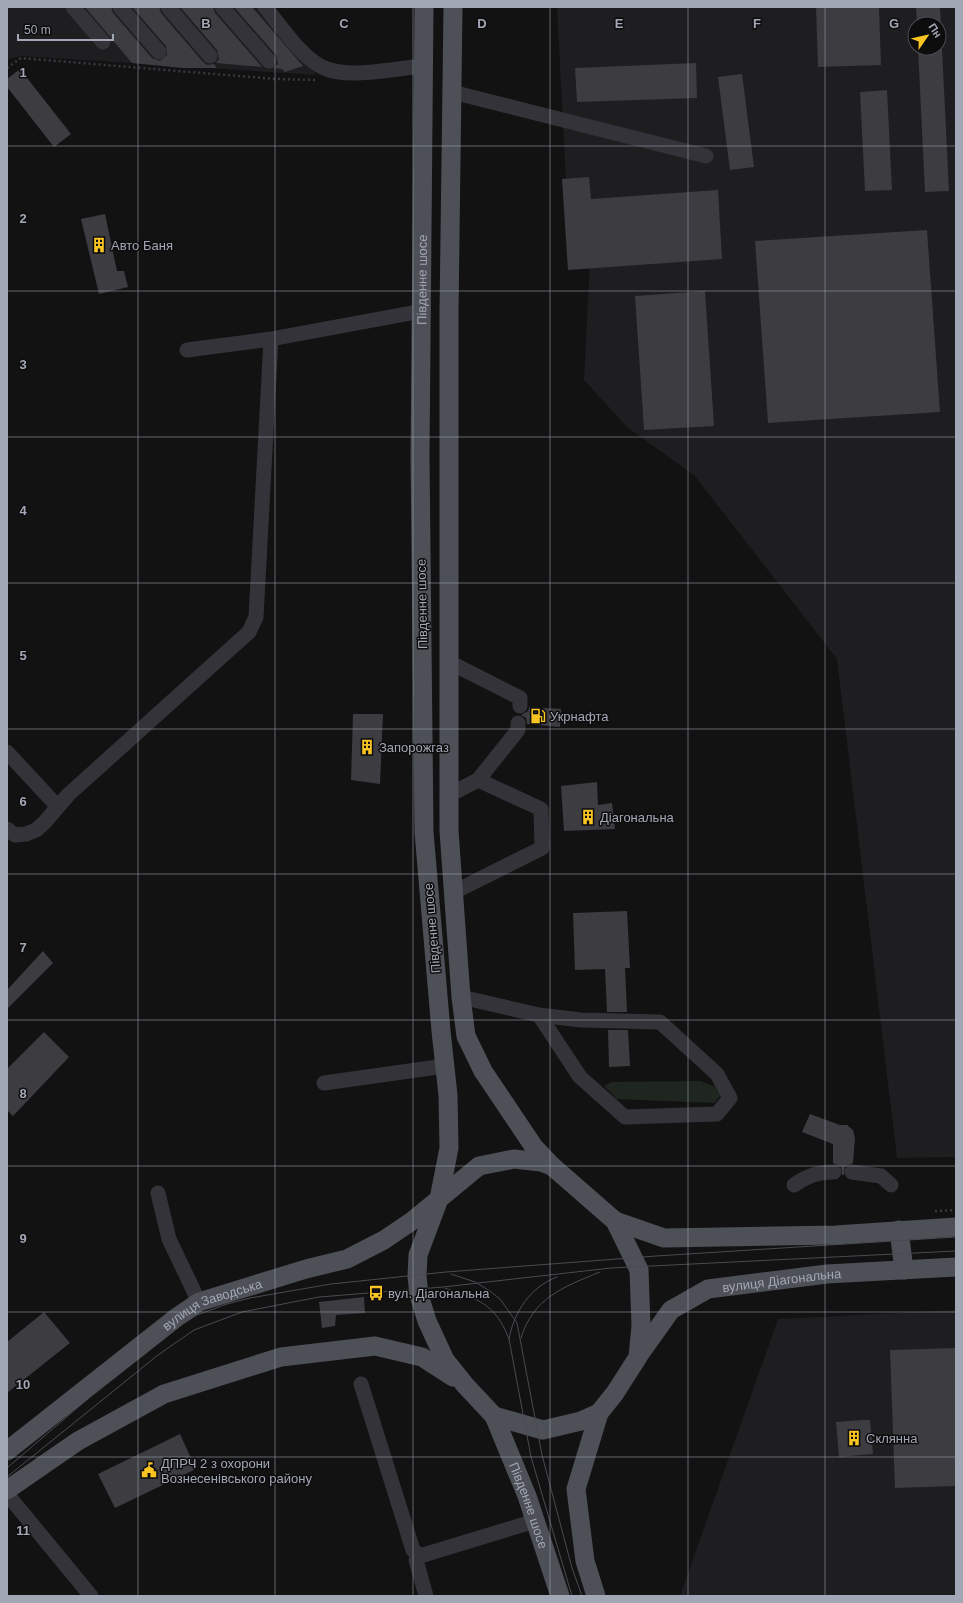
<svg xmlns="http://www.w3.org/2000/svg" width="963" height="1603" font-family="Helvetica,sans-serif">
<rect width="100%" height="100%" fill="#121213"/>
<path fill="#1e1e20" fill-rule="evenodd" d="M 7,7 L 257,7 L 317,75 L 21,56 L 7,60 Z
M 557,7 L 956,7 L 956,1157 L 897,1158 L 837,659 L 694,475 L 628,428 L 584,380 L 590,262 L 570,258 ZM 915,24 L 939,24 L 939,48 L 915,48 Z
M 956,1310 L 956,1596 L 680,1596 L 778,1319 Z"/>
<path fill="#1e261f" d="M 701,1081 L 715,1087 L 721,1095 L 714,1103 L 617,1099 L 604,1086 L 612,1082 Z"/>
<path fill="#3c3c41" d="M 85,7 L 111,7 L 113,13 L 152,58 L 160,61 L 167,55 L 166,46 L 132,7 L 159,7 L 161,13 L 203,62 L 207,65 L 214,64 L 217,68 L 182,68 L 132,63 Z
M 180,7 L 213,7 L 215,13 L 262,67 L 216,63 L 219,59 L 217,50 Z
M 234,7 L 252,7 L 303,66 L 285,72 L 282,69 L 274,68 L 278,64 L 276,55 Z
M 816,7 L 879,7 L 881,65 L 818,67 Z
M 916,7 L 940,7 L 941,24 L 917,24 Z
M 918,48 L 942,48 L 949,191 L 925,192 Z
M 696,63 L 697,98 L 577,102 L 575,68 Z
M 20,69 L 71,134 L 54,147 L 7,87 L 7,79 Z
M 742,74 L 754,167 L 730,170 L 718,77 Z
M 887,90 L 892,190 L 865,191 L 860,92 Z
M 589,177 L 591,199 L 718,190 L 722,259 L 568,270 L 562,179 Z
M 105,214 L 117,271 L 124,271 L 128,287 L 99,294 L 81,219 Z
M 927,230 L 940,412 L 768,423 L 755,241 Z
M 705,291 L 714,426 L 644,430 L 635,296 Z
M 529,707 L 561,709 L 560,727 L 527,724 L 526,718 L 521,715 L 528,711 Z
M 353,714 L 383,714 L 380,784 L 351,780 Z
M 597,782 L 598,805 L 612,803 L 615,829 L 564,831 L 561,786 Z
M 627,911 L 630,968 L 625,968 L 627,1012 L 607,1012 L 605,969 L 575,970 L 573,913 Z
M 43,951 L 53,963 L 7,1009 L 7,990 Z
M 608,1030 L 628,1030 L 630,1066 L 609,1067 Z
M 44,1032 L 69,1057 L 13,1116 L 7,1110 L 7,1069 Z
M 810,1114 L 840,1125 L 847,1125 L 853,1130 L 855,1138 L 853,1163 L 845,1167 L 844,1175 L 842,1175 L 841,1167 L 833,1163 L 833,1144 L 802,1132 Z
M 364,1297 L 365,1313 L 336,1315 L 335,1326 L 322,1328 L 319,1302 Z
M 44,1312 L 70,1343 L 7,1393 L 7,1342 Z
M 956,1348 L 956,1486 L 895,1488 L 890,1350 Z
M 862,1420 L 870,1420 L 873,1454 L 839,1457 L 836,1422 Z
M 180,1434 L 196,1469 L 115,1508 L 98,1474 Z"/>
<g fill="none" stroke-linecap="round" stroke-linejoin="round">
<path stroke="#393a40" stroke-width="2.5" stroke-dasharray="2 3" stroke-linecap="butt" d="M 7,68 L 21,58 L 275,79 L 317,80
M 935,1211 L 956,1210"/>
<path stroke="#333339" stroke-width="15" d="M 73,7 L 103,42
M 120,7 L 159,52
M 168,7 L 210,56
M 222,7 L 269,61
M 265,7 C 280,25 301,57 322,67 C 347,80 396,68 423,66
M 452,92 L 706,156
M 187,350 L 271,339 L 422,311
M 449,662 L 520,698 L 520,706
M 7,752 L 58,807
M 478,780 L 518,730 L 518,723
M 449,795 L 478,780 L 541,809 L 542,848 L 454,892
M 7,829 L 15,835 L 26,834 L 36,830 L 44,823 L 68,795 L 249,632 L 256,617 L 271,339
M 461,997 L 539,1015 L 581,1020 L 660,1022 L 717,1074 L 730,1098 L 717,1114 L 625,1117 L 580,1077 L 539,1015
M 324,1083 L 445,1066
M 852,1172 L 881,1176 L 891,1185
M 794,1185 C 807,1176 818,1172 834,1172
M 158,1193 L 169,1239 L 199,1302
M 361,1384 L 413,1550 L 420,1556
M 7,1494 L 91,1596
M 426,1596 L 416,1560 L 420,1556 L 535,1521"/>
<g stroke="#4e5058" stroke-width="19">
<path d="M 453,7 L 449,313 L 449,831 L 461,997 L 466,1036 L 483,1071 L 534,1147 L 552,1166"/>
<path d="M 514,1159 L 541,1162 L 552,1166 L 615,1221 L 639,1270 L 641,1326 L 638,1357 L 615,1393 L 599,1413 L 581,1421 L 543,1430 L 494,1416 L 465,1385 L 445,1360 L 427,1321 L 419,1295 L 417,1276 L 418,1255 L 439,1199 L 479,1166 Z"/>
<path d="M 615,1221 L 664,1238 L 836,1235 L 956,1227"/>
<path d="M 899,1230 L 904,1270"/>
<path id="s1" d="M 639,1355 L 671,1310 L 708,1289 L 827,1274 L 956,1267"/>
<path id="s2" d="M 494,1416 L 527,1496 L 560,1596"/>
<path id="s3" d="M 7,1451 L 177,1317 L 199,1302 L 306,1269 L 347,1259 L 384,1240 L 412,1221 L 439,1199 L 449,1148 L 448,1095 L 441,1031 L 424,832 L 420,456 L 424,7"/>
<path d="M 7,1490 L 78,1441 L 164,1394 L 281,1357 L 375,1346 L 422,1357 L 453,1377"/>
<path d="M 596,1596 L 585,1561 L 576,1489 L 599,1413"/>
</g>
<path stroke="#4a4b52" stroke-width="1" d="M 451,1274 L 475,1282 L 490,1291 L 500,1299 L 517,1323 L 542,1455 L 572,1568 L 582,1596
M 445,1288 C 479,1300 495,1303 509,1339 L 531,1457 L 572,1596
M 521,1338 C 533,1298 563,1287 600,1272
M 509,1339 C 514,1312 530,1287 557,1277
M 7,1468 L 139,1355 L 170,1332 L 197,1315 L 227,1304 L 250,1298 L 331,1284 L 446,1272 L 656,1256 L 956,1237
M 7,1477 L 158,1355 L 194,1330 L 242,1312 L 319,1297 L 443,1287 L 611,1268 L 956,1251"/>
</g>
<path fill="none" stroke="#a2a7b5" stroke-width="1" stroke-opacity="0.55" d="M 138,7 L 138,1596M 275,7 L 275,1596M 413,7 L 413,1596M 550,7 L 550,1596M 688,7 L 688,1596M 825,7 L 825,1596M 7,146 L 956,146M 7,291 L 956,291M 7,437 L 956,437M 7,583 L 956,583M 7,729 L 956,729M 7,874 L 956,874M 7,1020 L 956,1020M 7,1166 L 956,1166M 7,1312 L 956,1312M 7,1457 L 956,1457"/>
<defs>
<g id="building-bare" transform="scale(1.2)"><path d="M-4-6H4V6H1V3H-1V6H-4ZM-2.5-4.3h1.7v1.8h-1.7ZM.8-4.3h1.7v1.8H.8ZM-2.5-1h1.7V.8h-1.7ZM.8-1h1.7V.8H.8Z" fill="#fac423" stroke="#0d0d0e" stroke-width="2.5" paint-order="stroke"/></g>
<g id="fuel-bare" transform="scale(1.2)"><path d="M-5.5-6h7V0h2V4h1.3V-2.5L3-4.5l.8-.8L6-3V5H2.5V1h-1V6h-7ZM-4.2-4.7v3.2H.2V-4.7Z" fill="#fac423" stroke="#0d0d0e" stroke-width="2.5" paint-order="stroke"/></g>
<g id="bus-bare" transform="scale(1.2)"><path d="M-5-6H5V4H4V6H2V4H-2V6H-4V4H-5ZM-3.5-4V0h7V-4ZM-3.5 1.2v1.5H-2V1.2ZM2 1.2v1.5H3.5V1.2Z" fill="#fac423" stroke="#0d0d0e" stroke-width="2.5" paint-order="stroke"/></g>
<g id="civic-bare" transform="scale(1.2)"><path d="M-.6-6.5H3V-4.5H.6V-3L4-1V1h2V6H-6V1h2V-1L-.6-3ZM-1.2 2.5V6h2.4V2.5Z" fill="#fac423" stroke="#0d0d0e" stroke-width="2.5" paint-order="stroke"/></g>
</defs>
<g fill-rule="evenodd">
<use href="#building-bare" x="99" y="245"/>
<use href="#fuel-bare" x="538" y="716"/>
<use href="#building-bare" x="367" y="747"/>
<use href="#building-bare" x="588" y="817"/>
<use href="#bus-bare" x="376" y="1293"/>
<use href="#building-bare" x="854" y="1438"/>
<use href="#civic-bare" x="149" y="1470"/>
</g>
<g text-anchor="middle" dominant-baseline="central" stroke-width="3" stroke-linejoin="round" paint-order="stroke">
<g font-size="13" fill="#a2a7b5" stroke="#0d0d0e" text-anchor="start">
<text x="111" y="245">Авто Баня</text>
<text x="550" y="716">Укрнафта</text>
<text x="379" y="747">Запорожгаз</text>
<text x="600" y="817">Діагональна</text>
<text x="388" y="1293">вул. Діагональна</text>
<text x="866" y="1438">Склянна</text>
<text x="161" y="1463">ДПРЧ 2 з охорони<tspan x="161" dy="15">Вознесенівського району</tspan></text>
</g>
<g font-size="13" fill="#a2a7b5" stroke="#0d0d0e">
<text stroke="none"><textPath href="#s3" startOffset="1429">Південне шосе</textPath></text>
<text transform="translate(422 604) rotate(-91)">Південне шосе</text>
<text transform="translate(432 928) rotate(-95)">Південне шосе</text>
<text stroke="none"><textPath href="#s1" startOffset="172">вулиця Діагональна</textPath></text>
<text stroke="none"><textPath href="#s3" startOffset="254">вулиця Заводська</textPath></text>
<text stroke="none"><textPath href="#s2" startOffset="96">Південне шосе</textPath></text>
</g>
</g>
<g font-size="13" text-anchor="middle" font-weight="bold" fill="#a2a7b5" stroke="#0d0d0e" stroke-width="3" stroke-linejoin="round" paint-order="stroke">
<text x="206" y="28">B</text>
<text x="344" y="28">C</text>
<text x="482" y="28">D</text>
<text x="619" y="28">E</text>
<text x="757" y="28">F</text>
<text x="894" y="28">G</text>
<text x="23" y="77">1</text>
<text x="23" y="223">2</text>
<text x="23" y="369">3</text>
<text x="23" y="515">4</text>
<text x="23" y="660">5</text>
<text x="23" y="806">6</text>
<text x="23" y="952">7</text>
<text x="23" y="1098">8</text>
<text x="23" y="1243">9</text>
<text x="23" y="1389">10</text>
<text x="23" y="1535">11</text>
</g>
<rect width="963" height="1603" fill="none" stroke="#a2a7b5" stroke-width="16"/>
<g transform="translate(927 36) rotate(56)"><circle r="19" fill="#0d0d0e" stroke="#494b51"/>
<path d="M0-3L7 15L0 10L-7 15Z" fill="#fac423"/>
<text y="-6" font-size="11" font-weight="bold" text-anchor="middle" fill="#a2a7b5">Пн</text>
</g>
<path d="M18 34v6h95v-6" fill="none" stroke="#a2a7b5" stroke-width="2"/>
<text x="24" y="34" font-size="12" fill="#a2a7b5" stroke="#0d0d0e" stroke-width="3" paint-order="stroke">50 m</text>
</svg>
